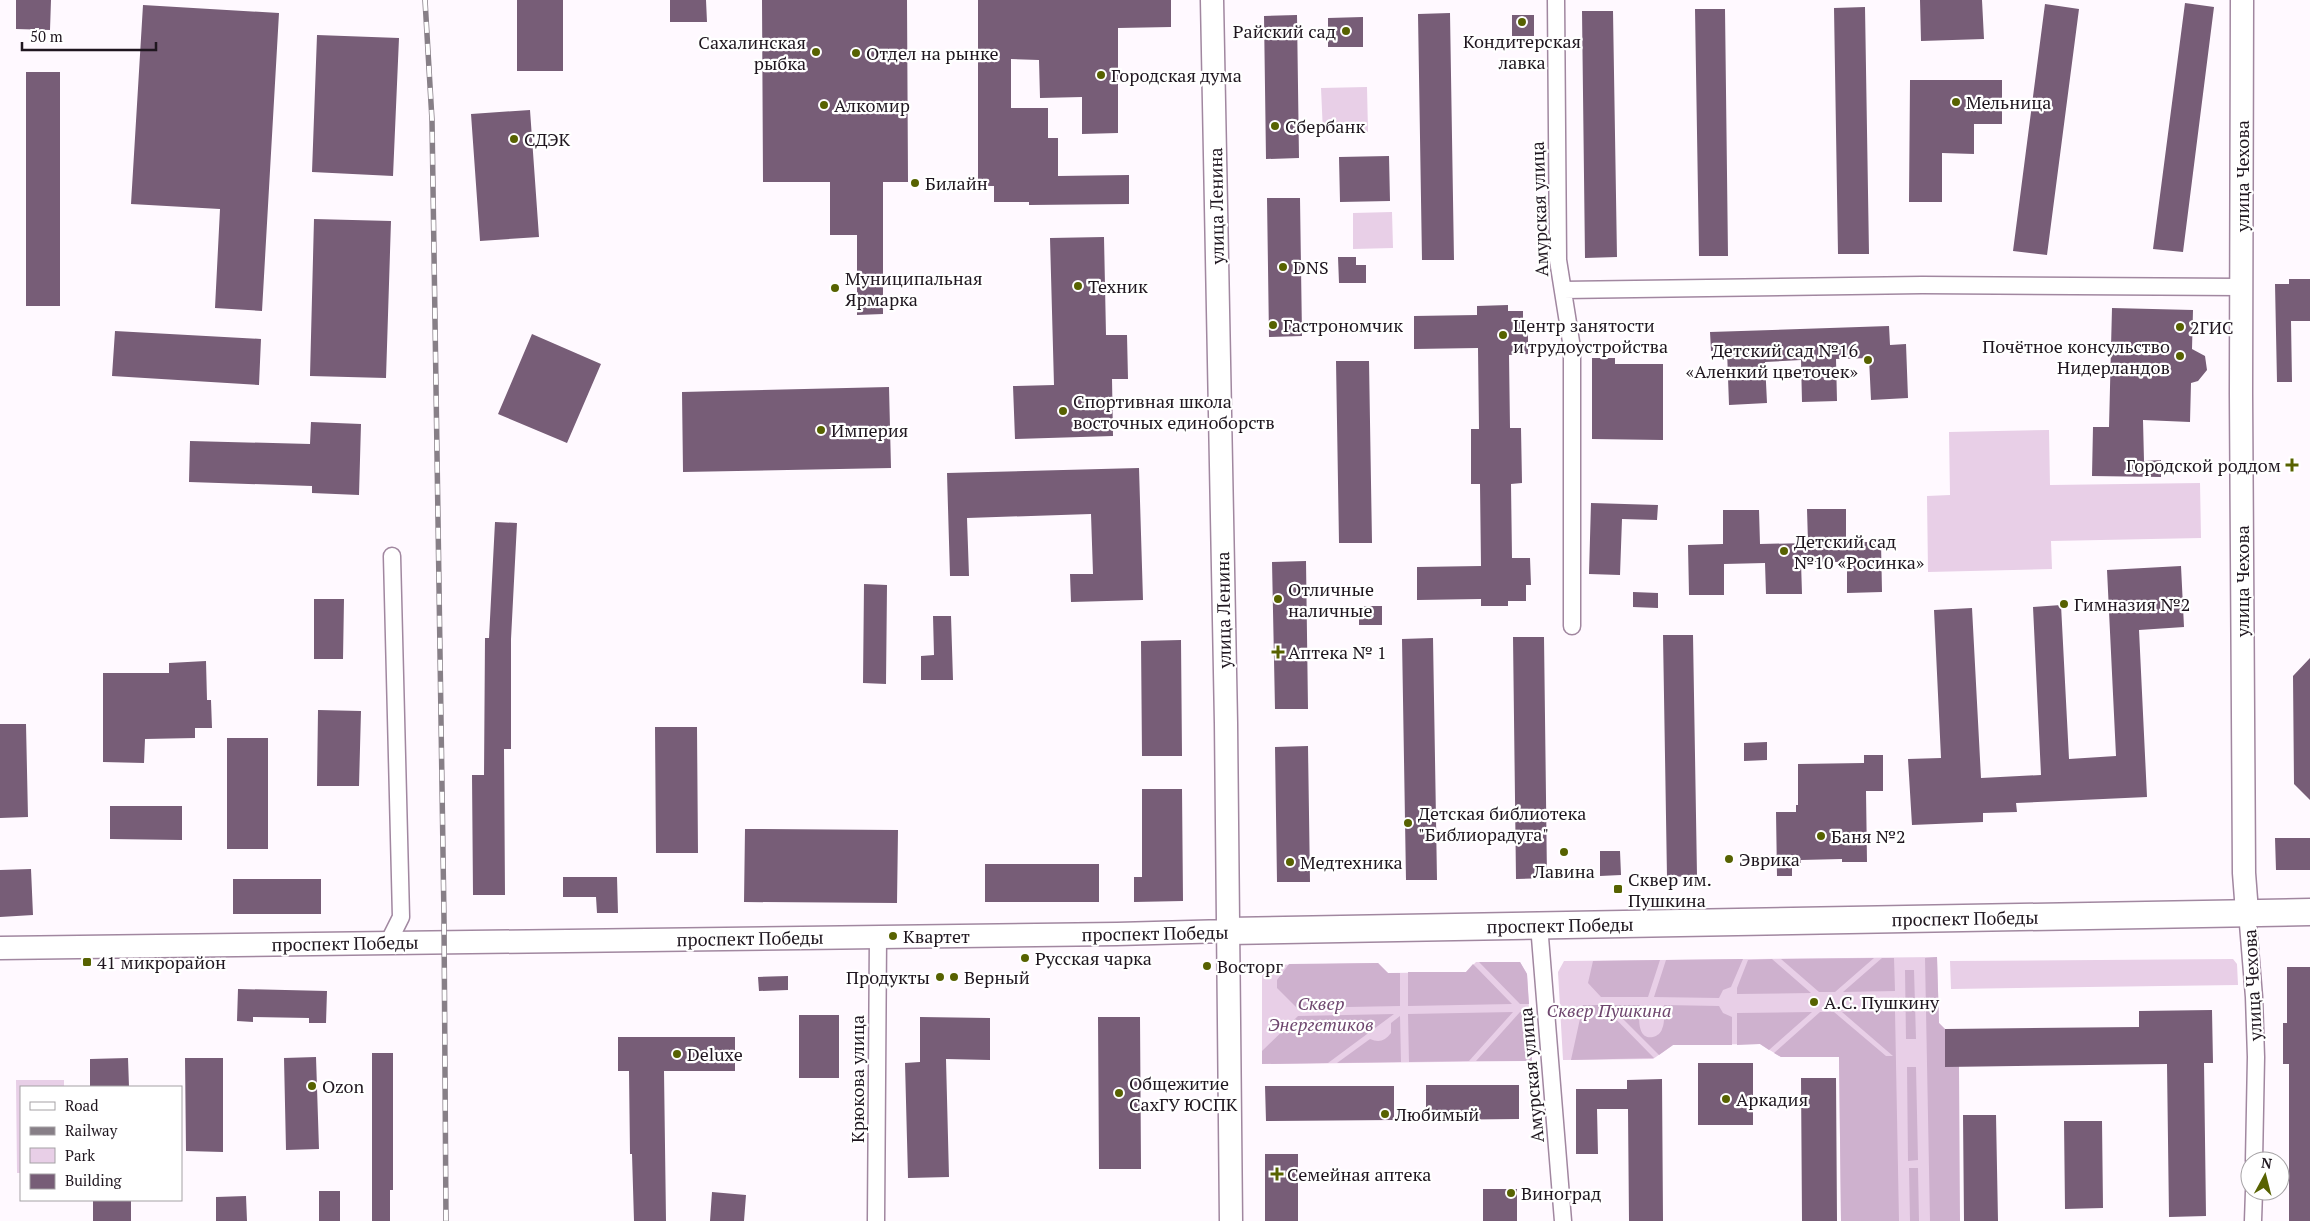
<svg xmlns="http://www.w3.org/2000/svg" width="2310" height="1221" font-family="'PT Serif',serif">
<rect width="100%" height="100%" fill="#fff9ff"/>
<path fill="#e8cfe7" d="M 1367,87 L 1368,132 L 1323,133 L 1321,88 Z
M 1392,212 L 1393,248 L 1353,249 L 1353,213 Z
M 2049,430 L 2050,485 L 2200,483 L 2201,538 L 2051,541 L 2052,569 L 1928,572 L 1927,496 L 1950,495 L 1949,432 Z
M 1937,957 L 1939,1023 L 1945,1029 L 1945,1066 L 1960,1221 L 1841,1221 L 1839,1057 L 1781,1057 L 1760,1044 L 1673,1045 L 1653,1059 L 1563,1060 L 1558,972 L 1564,961 Z
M 2233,959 L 2237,964 L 2238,985 L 1951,989 L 1950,961 Z
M 1476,962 L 1520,962 L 1527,974 L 1532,1061 L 1262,1064 L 1262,976 L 1266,968 L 1271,965 L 1378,963 L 1388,973 L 1466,972 Z
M 16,1080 L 64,1080 L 64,1087 L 21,1087 L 21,1173 L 17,1173 Z"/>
<path fill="#ceb1ce" d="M 1937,957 L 1939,1023 L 1945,1029 L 1945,1066 L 1959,1066 L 1960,1221 L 1930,1221 L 1925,958 Z
M 1874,958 L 1835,992 L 1819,992 L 1781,959 Z
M 1882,958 L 1894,958 L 1895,991 L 1843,992 Z
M 1743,959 L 1731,987 L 1723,990 L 1719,998 L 1654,997 L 1666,960 Z
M 1772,959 L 1811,993 L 1737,994 L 1737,988 L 1748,960 Z
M 1660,960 L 1648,997 L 1601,997 L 1588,983 L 1593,961 Z
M 1479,962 L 1520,962 L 1527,974 L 1529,1004 L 1520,1004 Z
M 1378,963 L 1388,973 L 1400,973 L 1400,1006 L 1297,1008 L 1277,988 L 1277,980 L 1289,964 Z
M 1473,964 L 1512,1004 L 1408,1006 L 1408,972 L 1466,972 Z
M 1905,970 L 1914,970 L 1916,1039 L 1906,1039 Z
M 1583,1005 L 1602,1005 L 1654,1058 L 1571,1060 Z
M 1609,1005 L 1640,1005 C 1639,1015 1636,1040 1653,1037 C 1657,1036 1661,1033 1662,1029 C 1665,1023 1664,1013 1664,1005 L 1719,1006 L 1723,1013 L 1732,1017 L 1732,1045 L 1673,1045 L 1659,1055 Z
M 1895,1011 L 1899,1221 L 1841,1221 L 1839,1057 L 1781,1057 L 1774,1053 L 1820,1012 L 1834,1012 L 1886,1056 L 1893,1056 L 1842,1012 Z
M 1513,1012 L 1469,1061 L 1409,1062 L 1408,1014 Z
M 1520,1012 L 1529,1012 L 1532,1061 L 1476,1061 Z
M 1812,1012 L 1769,1050 L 1760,1044 L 1737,1045 L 1737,1013 Z
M 1394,1014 L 1328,1063 L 1262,1064 L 1262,1051 L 1298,1016 Z
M 1400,1016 L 1401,1062 L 1337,1063 L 1370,1039 C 1379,1043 1385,1041 1391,1033 L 1391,1023 Z
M 1907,1067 L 1916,1067 L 1918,1160 L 1908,1161 Z
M 1909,1168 L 1918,1168 L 1919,1221 L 1910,1221 Z"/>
<path fill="#775d77" d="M 16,0 L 51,0 L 50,30 L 16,29 Z
M 517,0 L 563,0 L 563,71 L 517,71 Z
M 670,0 L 706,0 L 707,22 L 670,22 Z
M 762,0 L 907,0 L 908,182 L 883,182 L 883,314 L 857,315 L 857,235 L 830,235 L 830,182 L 763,182 Z
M 978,0 L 1171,0 L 1171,27 L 1118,28 L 1118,133 L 1082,134 L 1082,97 L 1040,98 L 1039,60 L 1011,59 L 1011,108 L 1048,108 L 1048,138 L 1058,138 L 1058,176 L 1129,175 L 1129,204 L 1029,205 L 1029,202 L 994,202 L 994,186 L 978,186 Z
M 1920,0 L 1982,0 L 1984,39 L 1921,41 Z
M 2185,3 L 2214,7 L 2183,252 L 2153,249 Z
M 2045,4 L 2079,9 L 2047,255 L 2013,251 Z
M 143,5 L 279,13 L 262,311 L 215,308 L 220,209 L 131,204 Z
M 1865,7 L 1869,254 L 1838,254 L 1834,8 Z
M 1695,9 L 1725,9 L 1728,256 L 1699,256 Z
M 1582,11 L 1613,11 L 1617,257 L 1585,258 Z
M 1450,13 L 1454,260 L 1422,260 L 1418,14 Z
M 1297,15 L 1299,158 L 1266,159 L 1264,16 Z
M 1512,15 L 1534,15 L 1534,36 L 1512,36 Z
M 1363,17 L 1363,47 L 1328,47 L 1328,18 Z
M 317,35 L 399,38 L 393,176 L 312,172 Z
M 26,72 L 60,72 L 60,306 L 26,306 Z
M 1910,80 L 2002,80 L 2002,124 L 1974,124 L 1974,154 L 1942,153 L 1942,202 L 1909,202 Z
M 530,110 L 539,237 L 480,241 L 471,114 Z
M 1389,156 L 1390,201 L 1340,202 L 1339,157 Z
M 1267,198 L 1300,198 L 1302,336 L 1269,337 Z
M 314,219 L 391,221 L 386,378 L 310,376 Z
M 1104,237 L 1106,335 L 1127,335 L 1128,379 L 1112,379 L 1113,436 L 1015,439 L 1013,386 L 1054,385 L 1050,238 Z
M 1338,257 L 1356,257 L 1356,265 L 1366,265 L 1366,283 L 1339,283 Z
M 2289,279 L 2310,279 L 2310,321 L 2291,321 L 2292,382 L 2277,382 L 2275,284 L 2289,284 Z
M 1508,305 L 1508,311 L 1523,311 L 1523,328 L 1528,328 L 1528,354 L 1509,355 L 1510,428 L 1521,428 L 1522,483 L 1511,484 L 1512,558 L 1530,558 L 1531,585 L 1526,585 L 1526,601 L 1508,601 L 1508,606 L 1481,606 L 1481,599 L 1417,600 L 1417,567 L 1481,566 L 1480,484 L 1471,484 L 1471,429 L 1479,429 L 1478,348 L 1414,349 L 1414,316 L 1477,315 L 1477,306 Z
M 2112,308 L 2193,310 L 2192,349 L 2205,356 L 2207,370 L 2198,381 L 2191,383 L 2190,422 L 2143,420 L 2144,461 L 2161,460 L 2161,477 L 2092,476 L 2093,427 L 2109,427 Z
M 1889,326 L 1890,345 L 1906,344 L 1908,398 L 1871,400 L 1869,358 L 1836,359 L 1837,401 L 1802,402 L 1801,360 L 1765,362 L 1767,403 L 1729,405 L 1727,350 L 1711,351 L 1710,332 Z
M 115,331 L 261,339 L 259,385 L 112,376 Z
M 532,334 L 601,364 L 567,443 L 498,414 Z
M 1592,358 L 1615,358 L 1615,364 L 1663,364 L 1663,440 L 1592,439 Z
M 1336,361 L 1369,361 L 1372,543 L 1339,543 Z
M 889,387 L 891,468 L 683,472 L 682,392 Z
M 311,422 L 361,424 L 359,495 L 312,493 L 312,486 L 189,482 L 190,441 L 310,444 Z
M 1139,468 L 1143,600 L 1071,602 L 1070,574 L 1093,574 L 1091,514 L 967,518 L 969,576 L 950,576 L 947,473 Z
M 1591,503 L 1658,505 L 1657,520 L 1622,519 L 1620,575 L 1589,574 Z
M 1807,509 L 1846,509 L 1846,542 L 1881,542 L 1882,592 L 1847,593 L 1847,562 L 1801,562 L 1802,594 L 1766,594 L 1765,563 L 1724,564 L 1724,595 L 1689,595 L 1688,545 L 1723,544 L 1723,510 L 1759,510 L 1760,544 L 1808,543 Z
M 495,522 L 517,523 L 511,639 L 511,749 L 504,749 L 505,895 L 473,895 L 472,775 L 484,775 L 485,638 L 489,638 Z
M 1306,561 L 1308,709 L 1275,709 L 1272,562 Z
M 2181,566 L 2184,627 L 2139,630 L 2147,797 L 2016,803 L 2017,812 L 1983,813 L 1983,822 L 1912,825 L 1908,759 L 1941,758 L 1934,610 L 1972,608 L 1981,778 L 2041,775 L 2033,607 L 2061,605 L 2069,759 L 2116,756 L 2107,570 Z
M 864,584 L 887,585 L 886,684 L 863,683 Z
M 1633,592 L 1658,593 L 1658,608 L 1633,607 Z
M 314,599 L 344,599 L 343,659 L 314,659 Z
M 1359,606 L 1382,606 L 1382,625 L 1359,625 Z
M 933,616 L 951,616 L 953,680 L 921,680 L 921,656 L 934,655 Z
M 1663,635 L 1693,635 L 1697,876 L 1667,877 Z
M 1513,637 L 1544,637 L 1547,878 L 1516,879 Z
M 1433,638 L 1437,880 L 1406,880 L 1402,639 Z
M 1181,640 L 1182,756 L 1142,756 L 1141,641 Z
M 2310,658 L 2310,800 L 2294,784 L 2293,676 Z
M 206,661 L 207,700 L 211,700 L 212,728 L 195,728 L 195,738 L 145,739 L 144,763 L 103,762 L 103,673 L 169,673 L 169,663 Z
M 318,710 L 361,711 L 359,786 L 317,786 Z
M 0,724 L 26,724 L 28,817 L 0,818 Z
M 655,727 L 697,727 L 698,853 L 656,853 Z
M 227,738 L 268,738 L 268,849 L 227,849 Z
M 1767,742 L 1767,760 L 1744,761 L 1744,743 Z
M 1308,746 L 1310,882 L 1277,882 L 1275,747 Z
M 1864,755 L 1883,755 L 1883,791 L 1866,791 L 1867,862 L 1842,862 L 1842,859 L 1801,860 L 1801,863 L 1792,863 L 1792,876 L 1777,876 L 1776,812 L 1796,812 L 1796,805 L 1798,805 L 1798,764 L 1864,763 Z
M 1142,789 L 1182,789 L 1183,901 L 1134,902 L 1134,877 L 1142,877 Z
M 110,806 L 182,806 L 182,840 L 110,839 Z
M 745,829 L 898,830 L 897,903 L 744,902 Z
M 2275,838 L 2310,838 L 2310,870 L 2276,870 Z
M 1600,851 L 1620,851 L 1621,875 L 1600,876 Z
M 985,864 L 1099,864 L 1099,902 L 985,902 Z
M 31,869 L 33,915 L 0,917 L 0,870 Z
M 563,877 L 617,877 L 618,913 L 597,913 L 596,897 L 563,897 Z
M 233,879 L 321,879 L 321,914 L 233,914 Z
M 2287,967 L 2310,967 L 2310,1221 L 2289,1221 L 2289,1064 L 2283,1064 L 2283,1023 L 2287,1023 Z
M 788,976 L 788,990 L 759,991 L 758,977 Z
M 238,989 L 327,991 L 326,1023 L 309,1023 L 309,1018 L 253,1017 L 253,1022 L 237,1021 Z
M 2212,1010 L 2213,1063 L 2204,1063 L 2206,1216 L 2169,1217 L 2167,1064 L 1945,1067 L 1945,1029 L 2139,1027 L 2139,1011 Z
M 799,1015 L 839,1015 L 839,1078 L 799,1078 Z
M 920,1017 L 990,1018 L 990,1060 L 946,1059 L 949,1177 L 908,1178 L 905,1063 L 920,1062 Z
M 1098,1017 L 1140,1017 L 1141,1169 L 1099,1169 Z
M 618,1037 L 735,1037 L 735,1071 L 664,1071 L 666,1221 L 634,1221 L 632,1154 L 630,1154 L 629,1071 L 618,1071 Z
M 372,1053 L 393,1053 L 393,1190 L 390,1190 L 390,1221 L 372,1221 Z
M 316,1057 L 319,1149 L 286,1150 L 284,1058 Z
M 128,1058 L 129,1087 L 90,1087 L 90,1059 Z
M 185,1058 L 223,1058 L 223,1152 L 186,1151 Z
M 1698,1063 L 1753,1063 L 1753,1125 L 1698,1125 Z
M 1801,1078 L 1836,1078 L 1837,1221 L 1802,1221 Z
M 1662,1079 L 1663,1221 L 1629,1221 L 1628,1109 L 1597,1109 L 1598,1154 L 1576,1154 L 1576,1089 L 1627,1089 L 1627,1080 Z
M 1426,1085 L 1519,1085 L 1519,1119 L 1426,1120 Z
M 1265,1086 L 1394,1086 L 1394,1120 L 1266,1121 Z
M 1963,1115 L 1996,1115 L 1998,1221 L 1964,1221 Z
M 2064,1121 L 2102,1121 L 2103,1208 L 2065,1209 Z
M 1265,1154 L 1298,1154 L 1298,1221 L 1265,1221 Z
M 1483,1189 L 1517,1189 L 1517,1221 L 1483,1221 Z
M 319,1191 L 340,1191 L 340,1221 L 319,1221 Z
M 712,1192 L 746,1195 L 744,1221 L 710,1221 Z
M 246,1196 L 247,1221 L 216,1221 L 216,1197 Z
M 93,1200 L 131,1200 L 131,1221 L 93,1221 Z"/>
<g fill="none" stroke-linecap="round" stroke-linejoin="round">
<g stroke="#a187a0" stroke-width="19">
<path id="street" d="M 1556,0 L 1558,260 L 1572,348 L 1572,626
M 1563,290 L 1922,285 L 2242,287
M 2247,912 L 2254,997 L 2256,1057 L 2254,1161
M 1539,925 L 1563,1221
M 388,943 L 401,917 L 392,556
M 876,1221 L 878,937
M 2253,1221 L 2254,1191"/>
</g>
<g stroke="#a187a0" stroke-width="25">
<path id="secondary" d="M 1212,0 L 1226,723 L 1231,1221
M 2242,0 L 2241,394 L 2244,873 L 2247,912
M 0,948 L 1117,934 L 1228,931"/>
</g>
<g stroke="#a187a0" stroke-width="29">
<path id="primary" d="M 1228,931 L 2310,912"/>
</g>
<use href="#street" stroke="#fff" stroke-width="16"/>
<use href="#secondary" stroke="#fff" stroke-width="22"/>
<use href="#primary" stroke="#fff" stroke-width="26"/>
<g stroke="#877f87" stroke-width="5.5">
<path id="rail" d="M 425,0 L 432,120 L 444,919 L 446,1221"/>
</g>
<use href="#rail" stroke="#fff" stroke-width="4" stroke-dasharray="11" stroke-linecap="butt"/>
</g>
<g fill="#576201" stroke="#fff" stroke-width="2">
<circle cx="1522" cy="22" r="5"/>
<circle cx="1346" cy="31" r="5"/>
<circle cx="816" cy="52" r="5"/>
<circle cx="856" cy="53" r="5"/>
<circle cx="1101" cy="75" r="5"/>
<circle cx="1956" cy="102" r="5"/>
<circle cx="824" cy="105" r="5"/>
<circle cx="1275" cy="126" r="5"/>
<circle cx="514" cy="139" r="5"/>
<circle cx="915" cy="183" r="5"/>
<circle cx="1283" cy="267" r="5"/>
<circle cx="1078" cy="286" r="5"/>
<circle cx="835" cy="288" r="5"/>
<circle cx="1273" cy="325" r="5"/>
<circle cx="2180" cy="327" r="5"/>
<circle cx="1503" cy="335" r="5"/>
<circle cx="2180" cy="356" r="5"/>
<circle cx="1868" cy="360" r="5"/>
<circle cx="1063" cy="411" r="5"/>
<circle cx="821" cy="430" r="5"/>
<path d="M2289.5 457.5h5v5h5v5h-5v5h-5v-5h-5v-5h5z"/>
<circle cx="1784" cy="551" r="5"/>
<circle cx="1278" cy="599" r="5"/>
<circle cx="2064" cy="604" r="5"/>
<path d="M1275.5 644.5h5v5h5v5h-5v5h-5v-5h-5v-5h5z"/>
<circle cx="1408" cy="823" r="5"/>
<circle cx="1821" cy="836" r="5"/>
<circle cx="1564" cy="852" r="5"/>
<circle cx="1729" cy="859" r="5"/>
<circle cx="1290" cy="862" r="5"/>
<rect x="1613" y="884" width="10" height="10" rx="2.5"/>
<circle cx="893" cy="936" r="5"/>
<circle cx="1025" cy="958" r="5"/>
<rect x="82" y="957" width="10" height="10" rx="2.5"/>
<circle cx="1207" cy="966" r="5"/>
<circle cx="940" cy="977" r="5"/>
<circle cx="954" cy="977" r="5"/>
<circle cx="1814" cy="1002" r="5"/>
<circle cx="677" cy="1054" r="5"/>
<circle cx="312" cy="1086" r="5"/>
<circle cx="1119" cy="1093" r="5"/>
<circle cx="1726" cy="1099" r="5"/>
<circle cx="1385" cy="1114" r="5"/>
<path d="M1274.5 1166.5h5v5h5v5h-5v5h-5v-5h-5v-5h5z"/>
<circle cx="1511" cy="1193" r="5"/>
</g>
<g text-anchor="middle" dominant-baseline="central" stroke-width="4.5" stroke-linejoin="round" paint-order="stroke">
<g font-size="18" fill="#1f161f" stroke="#fff" text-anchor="start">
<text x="1336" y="31" text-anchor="end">Райский сад</text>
<text x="1522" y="41" text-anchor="middle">Кондитерская<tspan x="1522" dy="21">лавка</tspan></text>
<text x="806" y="42" text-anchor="end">Сахалинская<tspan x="806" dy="21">рыбка</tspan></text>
<text x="866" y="53">Отдел на рынке</text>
<text x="1111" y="75">Городская дума</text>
<text x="1966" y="102">Мельница</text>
<text x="834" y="105">Алкомир</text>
<text x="1285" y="126">Сбербанк</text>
<text x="524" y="139">СДЭК</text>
<text x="925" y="183">Билайн</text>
<text x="1293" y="267">DNS</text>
<text x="845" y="278">Муниципальная<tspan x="845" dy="21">Ярмарка</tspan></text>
<text x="1088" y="286">Техник</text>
<text x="1283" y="325">Гастрономчик</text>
<text x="1513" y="325">Центр занятости<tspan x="1513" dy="21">и трудоустройства</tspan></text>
<text x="2190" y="327">2ГИС</text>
<text x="2170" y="346" text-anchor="end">Почётное консульство<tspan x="2170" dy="21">Нидерландов</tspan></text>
<text x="1858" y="350" text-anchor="end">Детский сад №16<tspan x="1858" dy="21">«Аленкий цветочек»</tspan></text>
<text x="1073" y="401">Спортивная школа<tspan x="1073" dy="21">восточных единоборств</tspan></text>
<text x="831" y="430">Империя</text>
<text x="2281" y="465" text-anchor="end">Городской роддом</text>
<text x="1794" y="541">Детский сад<tspan x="1794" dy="21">№10 «Росинка»</tspan></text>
<text x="1288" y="589">Отличные<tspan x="1288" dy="21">наличные</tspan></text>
<text x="2074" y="604">Гимназия №2</text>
<text x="1288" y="652">Аптека № 1</text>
<text x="1418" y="813">Детская библиотека<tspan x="1418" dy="21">"Библиорадуга"</tspan></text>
<text x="1831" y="836">Баня №2</text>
<text x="1739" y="859">Эврика</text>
<text x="1300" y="862">Медтехника</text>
<text x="1564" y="871" text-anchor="middle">Лавина</text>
<text x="1628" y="879">Сквер им.<tspan x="1628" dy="21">Пушкина</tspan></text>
<text x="903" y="936">Квартет</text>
<text x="1035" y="958">Русская чарка</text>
<text x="97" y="962">41 микрорайон</text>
<text x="1217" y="966">Восторг</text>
<text x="930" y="977" text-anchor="end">Продукты</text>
<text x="964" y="977">Верный</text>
<text x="1824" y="1002">А.С. Пушкину</text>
<text x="687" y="1054">Deluxe</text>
<text x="1129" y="1083">Общежитие<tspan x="1129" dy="21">СахГУ ЮСПК</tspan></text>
<text x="322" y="1086">Ozon</text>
<text x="1736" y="1099">Аркадия</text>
<text x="1395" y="1114">Любимый</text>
<text x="1287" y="1174">Семейная аптека</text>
<text x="1521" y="1193">Виноград</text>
</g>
<g font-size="18" fill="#1f161f" stroke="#fff">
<text transform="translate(2242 176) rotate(-90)">улица Чехова</text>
<text transform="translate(1216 206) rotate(-91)">улица Ленина</text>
<text transform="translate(1539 209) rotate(-92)">Амурская улица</text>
<text transform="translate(2242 581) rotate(-90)">улица Чехова</text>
<text transform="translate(1223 610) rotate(-91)">улица Ленина</text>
<text transform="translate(1965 918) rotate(-1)">проспект Победы</text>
<text transform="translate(1560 925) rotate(-1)">проспект Победы</text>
<text transform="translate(1155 933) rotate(-1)">проспект Победы</text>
<text transform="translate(750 938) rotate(-1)">проспект Победы</text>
<text transform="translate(345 943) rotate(-1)">проспект Победы</text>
<text transform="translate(2252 985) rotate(-93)">улица Чехова</text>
<text transform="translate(1531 1075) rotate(-95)">Амурская улица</text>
<text transform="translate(857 1079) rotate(-90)">Крюкова улица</text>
</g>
<g font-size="18" font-style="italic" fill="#6e466e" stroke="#fff">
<text x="1321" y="1003">Сквер<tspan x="1321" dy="21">Энергетиков</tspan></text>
<text x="1609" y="1010">Сквер Пушкина</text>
</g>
</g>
<rect x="20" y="1086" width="162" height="115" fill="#ffffff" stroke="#a5a2a5"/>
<rect x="30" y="1102" width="25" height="8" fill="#ffffff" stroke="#a5a2a5"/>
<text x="65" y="1111" font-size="15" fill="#1f161f">Road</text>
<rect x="30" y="1127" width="25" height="8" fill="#877f87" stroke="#a5a2a5"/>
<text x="65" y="1136" font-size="15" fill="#1f161f">Railway</text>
<rect x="30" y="1148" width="25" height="15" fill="#e8cfe7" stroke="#a5a2a5"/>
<text x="65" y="1161" font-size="15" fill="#1f161f">Park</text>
<rect x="30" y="1174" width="25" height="15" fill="#775d77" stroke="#a5a2a5"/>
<text x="65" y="1186" font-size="15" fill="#1f161f">Building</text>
<g transform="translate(2265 1176) rotate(7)"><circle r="24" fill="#ffffff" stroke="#a5a2a5"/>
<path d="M0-4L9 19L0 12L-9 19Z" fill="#576201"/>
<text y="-8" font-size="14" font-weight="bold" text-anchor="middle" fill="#1f161f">N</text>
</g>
<path d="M22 42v8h134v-8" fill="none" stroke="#1f161f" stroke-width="2.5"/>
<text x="30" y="42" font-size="15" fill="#1f161f" stroke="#ffffff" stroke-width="4" paint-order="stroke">50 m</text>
</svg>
